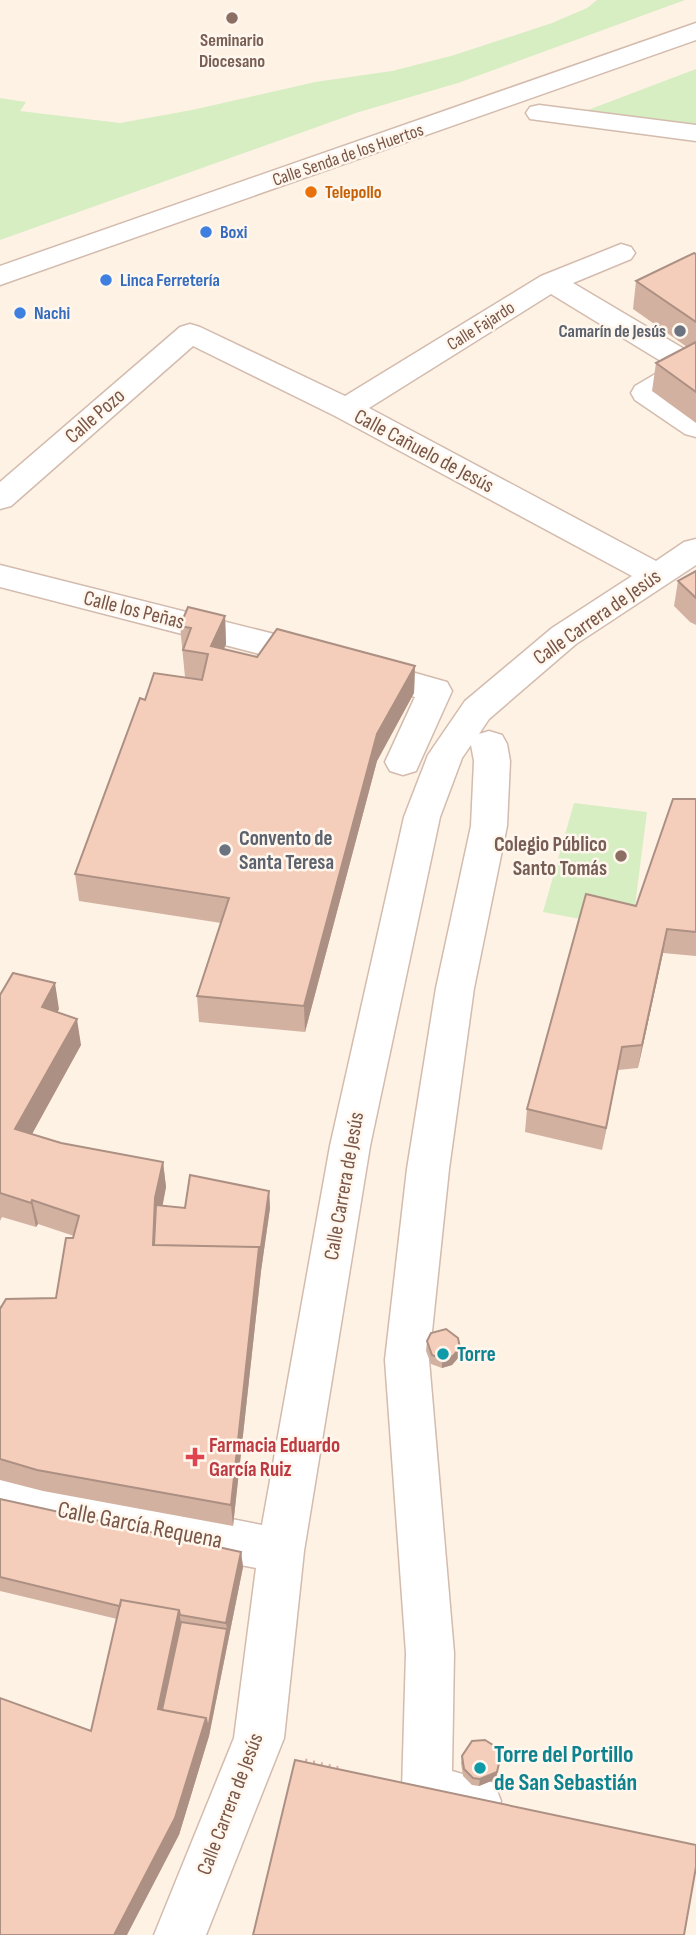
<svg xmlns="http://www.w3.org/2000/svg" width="696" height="1935" font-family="'Sofia Sans Condensed',sans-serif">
<rect width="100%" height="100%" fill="#fef2e5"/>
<path fill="#d7edc2" d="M 597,0 L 685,0 L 458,83 L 359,112 L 0,240 L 0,98 L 26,102 L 20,111 L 120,123 L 192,110 L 315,82 L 392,71 L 451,56 L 552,23 L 587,8 Z
M 696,69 L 696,128 L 580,113 Z
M 574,803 L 647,812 L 632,929 L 543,912 Z"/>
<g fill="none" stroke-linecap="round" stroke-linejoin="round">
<g stroke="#d3bbad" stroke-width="3">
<path id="street" d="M 696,23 L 696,40 L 0,285 L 0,266 Z
M 539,105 L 696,125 L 696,141 L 530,119 L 526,113 L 530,107 Z
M 621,244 L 631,247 L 635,253 L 631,259 L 573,283 L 696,356 L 696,376 L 667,393 L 696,413 L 696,437 L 685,434 L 635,400 L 631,393 L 635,386 L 669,366 L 551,294 L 369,408 L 656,561 L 684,542 L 696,539 L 696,565 L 576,644 L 489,719 L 479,734 L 489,731 L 502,735 L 507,744 L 510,761 L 507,826 L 474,988 L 449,1169 L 429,1360 L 454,1653 L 452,1771 L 494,1783 L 501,1801 L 494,1819 L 476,1826 L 427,1815 L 409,1808 L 402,1790 L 406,1653 L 385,1360 L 407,1169 L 436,988 L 471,826 L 474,761 L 471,745 L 462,758 L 440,817 L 370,1146 L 304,1551 L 284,1738 L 206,1935 L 154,1935 L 234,1738 L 256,1568 L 0,1518 L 0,1474 L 262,1525 L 330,1146 L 404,817 L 428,755 L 465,701 L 552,628 L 632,576 L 335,416 L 193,346 L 11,506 L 0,509 L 0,482 L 180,327 L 190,324 L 200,327 L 345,396 L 541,276 Z
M 0,565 L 302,641 L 447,682 L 452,691 L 416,771 L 403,775 L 390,771 L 385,762 L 415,697 L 302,665 L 0,587 Z"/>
</g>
<path stroke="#dbb09e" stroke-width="5" stroke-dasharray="2 6" stroke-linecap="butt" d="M 305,1761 L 344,1770"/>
<use href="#street" fill="#fff" fill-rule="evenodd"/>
</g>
<path fill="#d3b1a1" d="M 696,254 L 696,423 L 652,391 L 656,363 L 687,347 L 633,309 L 636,281 Z
M 696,571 L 696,625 L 690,622 L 674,606 L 678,581 Z
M 225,616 L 226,644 L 224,649 L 257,657 L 415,666 L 414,693 L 377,761 L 305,1032 L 199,1022 L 197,996 L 221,923 L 79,901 L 75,874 L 145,700 L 185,677 L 180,626 Z
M 696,799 L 696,956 L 663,953 L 638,1068 L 618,1070 L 602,1150 L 525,1132 L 527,1109 L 636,906 Z
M 0,995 L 59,1009 L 57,1012 L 81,1045 L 32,1134 L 61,1143 L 163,1162 L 166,1187 L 162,1206 L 185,1208 L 269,1191 L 270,1208 L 261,1271 L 233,1526 L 43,1491 L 0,1480 L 0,1306 L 56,1298 L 74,1236 L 38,1224 L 36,1227 L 2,1217 L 0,1221 Z
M 427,1341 L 460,1348 L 459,1357 L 452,1365 L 442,1368 L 431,1364 L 426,1351 Z
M 0,1499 L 241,1552 L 243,1567 L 209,1736 L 179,1835 L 91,1731 L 117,1619 L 0,1591 Z
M 462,1756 L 500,1759 L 496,1779 L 479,1786 L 472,1785 L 463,1776 L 461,1763 Z"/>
<path fill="#ac9083" d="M 225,616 L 226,644 L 213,673 L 211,646 Z
M 415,666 L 414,693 L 377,761 L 305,1032 L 304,1006 L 377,734 Z
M 667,929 L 663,953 L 638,1068 L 642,1045 Z
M 55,983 L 59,1009 L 47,1033 L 42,1007 Z
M 77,1019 L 81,1045 L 21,1154 L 15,1129 Z
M 622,1047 L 618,1070 L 602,1150 L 606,1128 Z
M 163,1162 L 166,1187 L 154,1252 L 153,1245 L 155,1198 Z
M 269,1191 L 270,1208 L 261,1271 L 233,1526 L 231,1505 L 259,1247 Z
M 32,1200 L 38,1224 L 36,1227 L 31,1203 Z
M 460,1348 L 459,1357 L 452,1365 L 442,1368 L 442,1359 Z
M 241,1552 L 243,1567 L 209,1736 L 179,1835 L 127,1935 L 114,1935 L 227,1629 L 226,1623 Z
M 179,1610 L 182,1630 L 160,1721 L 158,1709 Z
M 500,1759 L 496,1779 L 479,1786 L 480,1779 Z"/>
<path fill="#f5cebb" stroke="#ac9083" stroke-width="2" d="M 694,253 L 696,254 L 696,322 L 636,281 Z
M 696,342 L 696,392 L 656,363 Z
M 696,571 L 696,598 L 678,581 Z
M 188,607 L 225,616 L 211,646 L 257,657 L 277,629 L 415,666 L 377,734 L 304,1006 L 197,996 L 229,898 L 75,874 L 140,698 L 145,700 L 154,673 L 202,680 L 208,654 L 183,650 L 191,628 L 180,626 Z
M 673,799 L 696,799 L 696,932 L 667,929 L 642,1045 L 622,1047 L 606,1128 L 527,1109 L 586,894 L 636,906 Z
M 13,973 L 55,983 L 42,1007 L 77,1019 L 15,1129 L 61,1143 L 163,1162 L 155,1198 L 153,1245 L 259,1247 L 231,1505 L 37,1470 L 0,1459 L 0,1309 L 6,1299 L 56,1298 L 66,1238 L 73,1238 L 79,1216 L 32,1200 L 31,1203 L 0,1193 L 0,995 Z
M 190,1175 L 269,1191 L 260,1254 L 259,1247 L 154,1245 L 156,1205 L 185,1208 Z
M 446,1329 L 458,1338 L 460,1348 L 453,1356 L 442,1359 L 432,1355 L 427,1341 L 431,1333 Z
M 0,1499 L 241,1552 L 226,1623 L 180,1615 L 179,1610 L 121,1600 L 120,1606 L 119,1606 L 0,1577 Z
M 121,1600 L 179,1610 L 158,1709 L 206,1718 L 175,1818 L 114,1935 L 0,1935 L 0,1698 L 91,1731 Z
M 181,1622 L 227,1629 L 208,1729 L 206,1718 L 162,1710 Z
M 485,1740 L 496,1747 L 500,1759 L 497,1772 L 480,1779 L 473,1778 L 464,1769 L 462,1756 L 472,1741 Z
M 295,1760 L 696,1845 L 696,1867 L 684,1935 L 253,1935 Z"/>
<g fill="#8d6e63" stroke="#fff7ed" stroke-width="2.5">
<circle cx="232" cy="18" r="7"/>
<circle cx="621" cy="856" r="7"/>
</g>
<circle fill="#e8710a" stroke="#fff7ed" stroke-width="2.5" cx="311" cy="192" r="7"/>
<g fill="#3f7fe0" stroke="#fff7ed" stroke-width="2.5">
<circle cx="206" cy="232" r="7"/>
<circle cx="106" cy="280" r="7"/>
<circle cx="20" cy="313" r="7"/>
</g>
<g fill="#6b7280" stroke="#fff7ed" stroke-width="2.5">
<circle cx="680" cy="331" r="7"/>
<circle cx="225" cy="850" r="7"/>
</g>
<g fill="#0f9aa8" stroke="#fff7ed" stroke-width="2.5">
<circle cx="443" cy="1354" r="7"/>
<circle cx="480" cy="1768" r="7"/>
</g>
<path fill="#e0444e" stroke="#fff7ed" stroke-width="2.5" d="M191.5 1446.5h7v7h7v7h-7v7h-7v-7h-7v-7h7z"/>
<g text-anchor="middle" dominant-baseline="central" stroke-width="5" stroke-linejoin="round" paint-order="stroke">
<g font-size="18" font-weight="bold" fill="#785e54" stroke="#fff7ed">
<text x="232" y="40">Seminario<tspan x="232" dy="21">Diocesano</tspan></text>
</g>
<g font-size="18" fill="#795648" stroke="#fff7ed">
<text transform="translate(348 155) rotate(-19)">Calle Senda de los Huertos</text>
<text transform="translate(481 326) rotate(-32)">Calle Fajardo</text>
</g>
<g font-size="18" font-weight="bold" fill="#c56008" stroke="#fff7ed" text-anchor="start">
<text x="325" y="192">Telepollo</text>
</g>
<g font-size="18" font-weight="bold" fill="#366cbe" stroke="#fff7ed" text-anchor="start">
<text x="220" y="232">Boxi</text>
<text x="120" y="280">Linca Ferretería</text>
<text x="34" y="313">Nachi</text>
</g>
<g font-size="18" font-weight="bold" fill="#5b616d" stroke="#fff7ed" text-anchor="end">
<text x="666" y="331">Camarín de Jesús</text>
</g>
<g font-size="21" fill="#795648" stroke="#fff7ed">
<text transform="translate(95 416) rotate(-41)">Calle Pozo</text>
<text transform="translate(424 451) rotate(28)">Calle Cañuelo de Jesús</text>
<text transform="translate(134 610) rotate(14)">Calle los Peñas</text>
<text transform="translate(597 617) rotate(-35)">Calle Carrera de Jesús</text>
<text transform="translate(344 1186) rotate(-80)">Calle Carrera de Jesús</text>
<text transform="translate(230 1804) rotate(-69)">Calle Carrera de Jesús</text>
</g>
<g font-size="21" font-weight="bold" fill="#5b616d" stroke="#fff7ed" text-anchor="start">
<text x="239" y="838">Convento de<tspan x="239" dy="24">Santa Teresa</tspan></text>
</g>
<g font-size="21" font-weight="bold" fill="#785e54" stroke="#fff7ed" text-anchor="end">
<text x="607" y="844">Colegio Público<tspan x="607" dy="24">Santo Tomás</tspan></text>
</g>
<g font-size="21" font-weight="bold" fill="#0d838f" stroke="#fff7ed" text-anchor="start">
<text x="457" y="1354">Torre</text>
</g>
<g font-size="21" font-weight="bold" fill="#be3a42" stroke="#fff7ed" text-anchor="start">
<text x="209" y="1445">Farmacia Eduardo<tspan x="209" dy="24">García Ruiz</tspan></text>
</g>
<g font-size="24" fill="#795648" stroke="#fff7ed">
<text transform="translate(140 1525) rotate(11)">Calle García Requena</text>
</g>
<g font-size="24" font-weight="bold" fill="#0d838f" stroke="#fff7ed" text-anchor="start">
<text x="494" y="1754">Torre del Portillo<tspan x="494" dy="28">de San Sebastián</tspan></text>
</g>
</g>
</svg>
